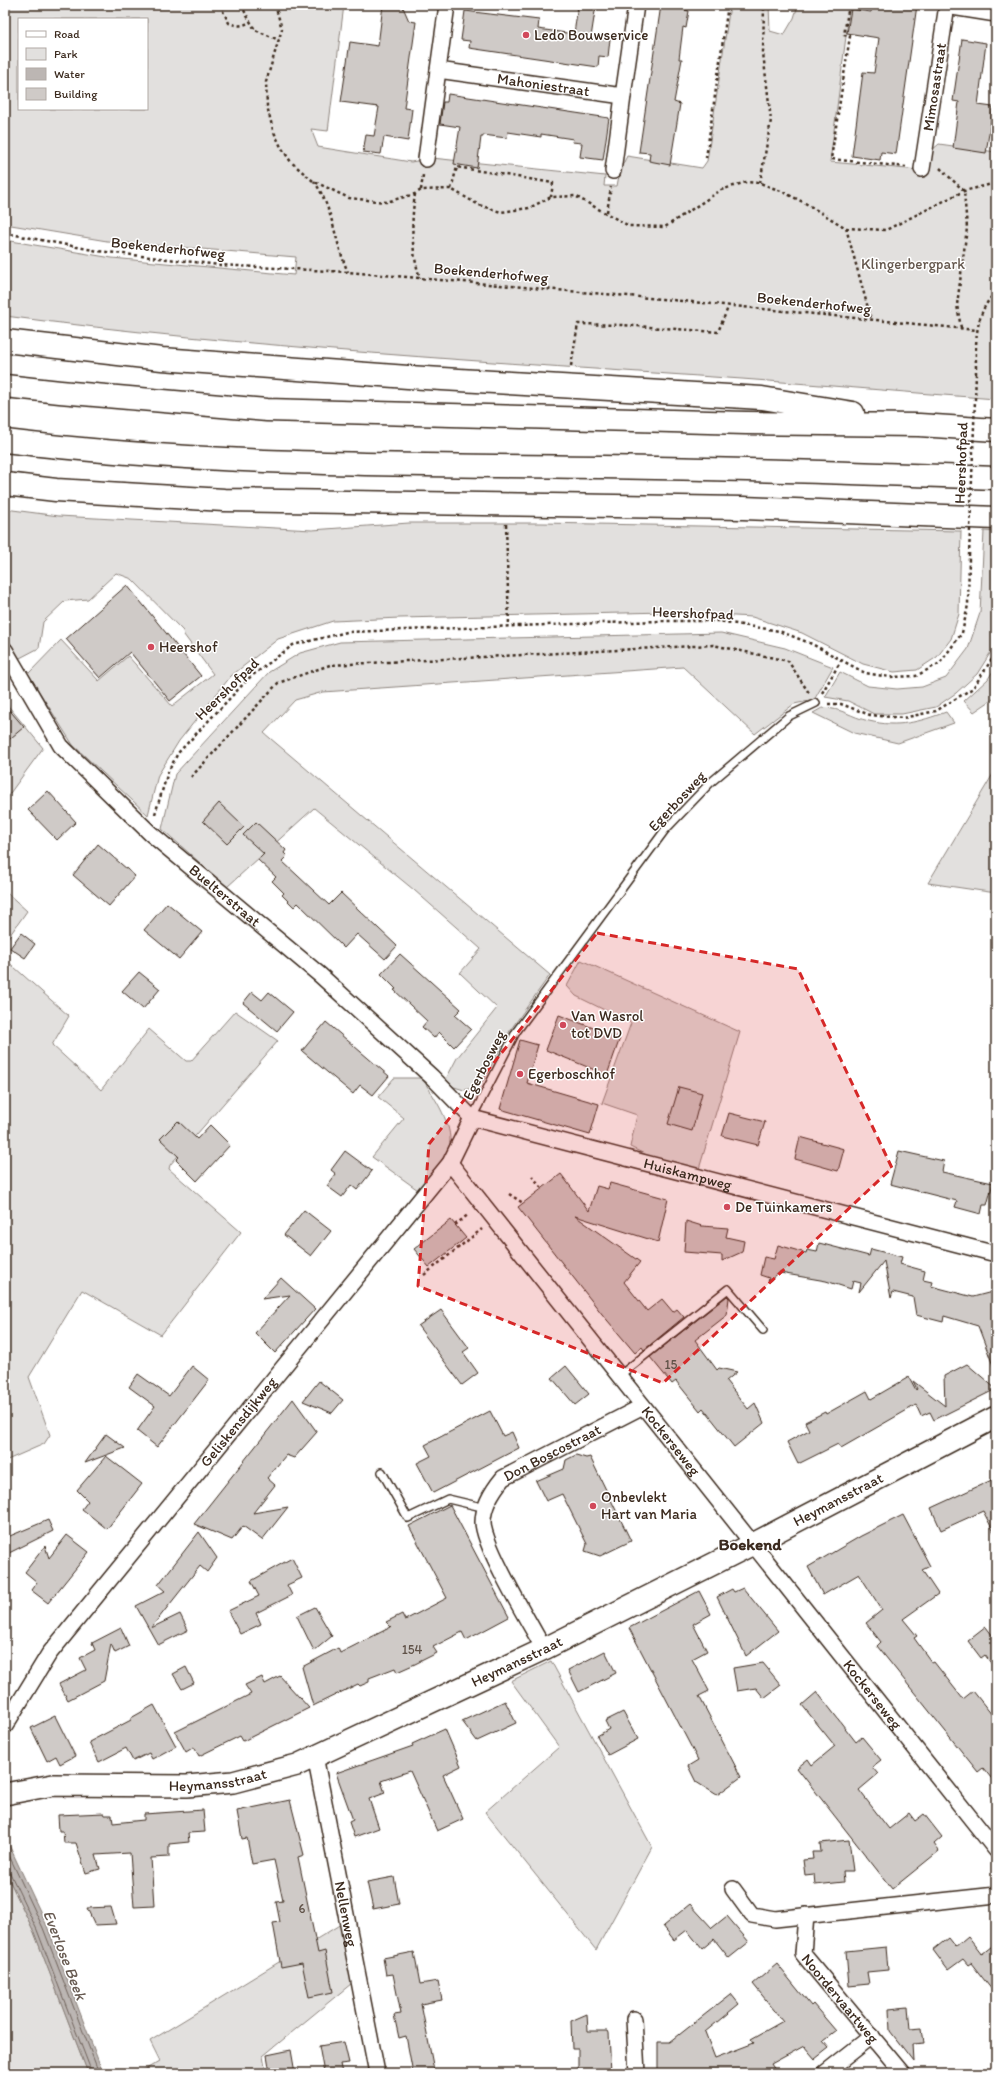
<svg xmlns="http://www.w3.org/2000/svg" width="1001" height="2078" font-family="Itim,sans-serif">
<rect width="100%" height="100%" fill="#fff"/>
<filter id="ink" filterUnits="userSpaceOnUse"><feTurbulence type="fractalNoise" baseFrequency=".025" numOctaves="2"/><feDisplacementMap in="SourceGraphic" scale="8" xChannelSelector="R" yChannelSelector="G"/><feConvolveMatrix kernelMatrix="1 2 1 2 8 2 1 2 1" color-interpolation-filters="sRGB"/></filter>
<g filter="url(#ink)">
<path fill="#e2e0de" stroke="#8e857e" fill-rule="evenodd" d="M 5,5 L 344,5 L 328,131 L 311,129 L 318,147 L 411,162 L 432,158 L 605,176 L 604,186 L 617,186 L 620,170 L 627,156 L 702,168 L 707,161 L 730,5 L 769,5 L 770,31 L 784,35 L 794,18 L 798,5 L 850,5 L 830,162 L 930,171 L 932,150 L 939,144 L 996,152 L 996,399 C 911,393 827,385 742,379 C 496,362 249,348 5,316 L 5,240 L 112,258 L 294,275 L 296,257 L 107,241 L 5,224 ZM 19,19 L 147,19 L 147,109 L 19,109 Z
M 5,509 L 59,516 L 312,530 L 409,523 L 542,523 L 961,531 L 959,614 L 951,639 L 937,657 L 917,670 L 894,672 L 863,664 L 802,633 L 752,617 L 667,612 L 400,618 L 333,621 L 278,639 L 231,676 L 179,741 L 158,775 L 148,815 L 73,745 L 28,674 L 61,640 L 99,681 L 128,656 L 172,706 L 213,674 L 184,635 L 183,631 L 132,579 L 116,573 L 88,599 L 65,601 L 43,622 L 39,648 L 18,659 L 5,636 Z
M 984,531 L 996,532 L 996,644 L 977,674 L 956,693 L 936,707 L 902,714 L 874,714 L 848,701 L 825,697 L 840,672 L 868,686 L 897,689 L 922,687 L 946,678 L 968,649 L 980,613 Z
M 721,633 L 785,648 L 833,667 L 814,700 L 794,704 L 755,734 L 683,667 L 323,692 L 295,700 L 264,733 L 550,975 L 511,1029 L 483,1081 L 473,1088 L 464,1090 L 454,1087 L 446,1079 L 457,1058 L 497,1008 L 460,973 L 481,949 L 414,890 L 314,808 L 227,887 L 162,829 L 175,774 L 269,672 L 300,653 L 340,642 Z
M 996,666 L 996,697 L 974,712 L 964,701 L 988,679 Z
M 5,702 L 43,748 L 5,800 Z
M 822,708 C 843,708 850,717 869,721 C 898,728 919,722 946,712 L 954,723 L 898,743 L 854,733 L 813,713 Z
M 996,769 L 996,893 L 928,883 Z
M 5,891 L 27,911 L 5,942 Z
M 5,959 L 69,1016 L 52,1045 L 101,1090 L 149,1029 L 186,1061 L 191,1061 L 235,1011 L 278,1041 L 170,1165 L 169,1169 L 241,1232 L 161,1335 L 82,1290 L 29,1377 L 50,1435 L 44,1444 L 5,1461 Z
M 581,960 L 740,1032 L 699,1169 L 653,1158 L 630,1147 L 637,1115 L 602,1103 L 631,1023 L 576,996 L 567,986 Z
M 394,1078 L 422,1078 C 432,1094 451,1121 450,1141 C 449,1159 429,1177 418,1190 L 372,1157 L 404,1118 L 378,1097 Z
M 551,1661 L 652,1847 L 596,1950 L 485,1812 L 559,1747 L 511,1681 Z
M 5,1871 L 34,1932 L 88,2073 L 5,2073 Z
M 346,1921 L 357,1979 L 263,2056 L 266,2073 L 139,2073 L 160,2061 L 150,2041 Z"/>
<path fill="#bcb6b3" stroke="#887e77" d="M 9,1845 L 47,1926 L 103,2073 L 88,2073 L 34,1932 L 5,1871 L 5,1847 Z"/>
<g fill="none" stroke-linecap="round" stroke-linejoin="round">
<path stroke="#6f625a" stroke-width="1" d="M 5,1850 L 7,1851 L 43,1928 L 99,2073
M 5,1870 L 10,1873 L 37,1930 L 92,2073"/>
</g>
<path fill="#cfcac7" stroke="#3b2a1e" d="M 383,5 L 402,5 L 409,21 L 416,22 L 404,108 L 412,109 L 408,141 L 384,137 L 381,154 L 363,152 L 366,135 L 374,136 L 379,107 L 341,102 L 350,42 L 378,46 Z
M 578,5 L 596,5 L 591,37 L 610,39 L 608,57 L 599,56 L 598,67 L 469,48 L 470,41 L 461,40 L 465,11 L 539,20 L 538,29 L 574,34 Z
M 661,5 L 686,5 L 685,10 L 689,11 L 686,28 L 683,27 L 679,59 L 682,59 L 674,102 L 680,104 L 670,165 L 649,161 L 650,153 L 639,152 Z
M 872,5 L 917,5 L 896,154 L 881,152 L 880,160 L 852,156 L 863,72 L 874,73 L 879,38 L 847,33 L 851,9 L 871,12 Z
M 962,39 L 986,43 L 978,105 L 993,107 L 986,153 L 953,148 L 959,102 L 953,101 Z
M 448,94 L 609,118 L 603,160 L 580,157 L 582,143 L 572,142 L 573,139 L 541,134 L 541,137 L 508,132 L 507,138 L 483,135 L 483,137 L 481,137 L 477,168 L 454,164 L 460,127 L 440,124 L 443,102 L 447,102 Z
M 127,585 L 201,676 L 170,701 L 130,652 L 100,678 L 66,639 Z
M 5,705 L 24,727 L 5,743 Z
M 48,791 L 76,822 L 57,840 L 28,810 Z
M 219,803 L 244,827 L 227,844 L 203,821 Z
M 256,822 L 286,850 L 284,853 L 287,856 L 282,861 L 329,905 L 341,893 L 397,946 L 385,959 L 357,934 L 344,948 L 298,903 L 294,907 L 282,895 L 284,893 L 272,881 L 276,877 L 258,860 L 264,854 L 243,835 Z
M 98,844 L 135,876 L 109,906 L 73,875 Z
M 167,903 L 202,932 L 179,959 L 144,930 Z
M 21,933 L 35,944 L 25,958 L 10,948 Z
M 400,954 L 461,1009 L 455,1015 L 471,1029 L 454,1047 L 439,1032 L 434,1038 L 422,1027 L 427,1021 L 394,990 L 396,989 L 381,974 Z
M 139,972 L 160,989 L 143,1009 L 122,991 Z
M 252,992 L 262,1000 L 269,992 L 293,1012 L 277,1031 L 243,1003 Z
M 559,1015 L 620,1038 L 607,1075 L 546,1050 Z
M 326,1022 L 389,1076 L 373,1095 L 360,1085 L 353,1094 L 302,1051 Z
M 520,1040 L 538,1045 L 527,1083 L 599,1104 L 590,1135 L 500,1109 Z
M 679,1087 L 702,1093 L 692,1131 L 668,1124 Z
M 729,1113 L 765,1122 L 758,1145 L 722,1136 Z
M 178,1121 L 197,1139 L 210,1125 L 230,1145 L 197,1181 L 176,1160 L 179,1157 L 160,1139 Z
M 800,1137 L 844,1149 L 838,1171 L 795,1159 Z
M 345,1151 L 372,1171 L 357,1190 L 351,1185 L 342,1197 L 327,1186 L 336,1174 L 331,1170 Z
M 899,1151 L 944,1161 L 942,1172 L 993,1183 L 987,1205 L 983,1205 L 981,1214 L 955,1207 L 957,1201 L 890,1184 Z
M 561,1174 L 589,1211 L 597,1186 L 608,1189 L 610,1183 L 668,1199 L 658,1242 L 575,1216 L 640,1262 L 624,1282 L 647,1311 L 662,1299 L 673,1312 L 677,1309 L 684,1317 L 644,1350 L 642,1347 L 635,1353 L 602,1314 L 518,1207 Z
M 304,1210 L 331,1231 L 311,1256 L 284,1235 Z
M 451,1220 L 466,1238 L 429,1267 L 414,1249 Z
M 686,1221 L 702,1226 L 728,1228 L 726,1237 L 744,1241 L 742,1252 L 722,1261 L 722,1255 L 684,1252 Z
M 819,1243 L 869,1256 L 871,1249 L 902,1257 L 900,1264 L 925,1271 L 923,1280 L 932,1282 L 931,1286 L 973,1297 L 996,1291 L 996,1368 L 994,1368 L 978,1326 L 944,1316 L 943,1322 L 916,1315 L 913,1297 L 893,1292 L 891,1298 L 884,1261 L 859,1292 L 861,1283 L 853,1281 L 851,1289 L 826,1281 L 780,1273 L 781,1271 L 768,1282 L 769,1278 L 760,1275 L 764,1257 L 774,1259 L 778,1245 L 806,1253 L 807,1250 L 817,1252 Z
M 281,1278 L 315,1309 L 275,1353 L 255,1333 L 290,1295 L 262,1299 Z
M 727,1296 L 729,1298 L 727,1315 L 695,1340 L 717,1370 L 719,1368 L 737,1372 L 726,1381 L 748,1409 L 755,1403 L 764,1423 L 734,1447 L 703,1408 L 700,1411 L 676,1381 L 672,1384 L 650,1357 Z
M 441,1310 L 469,1348 L 463,1352 L 478,1373 L 462,1385 L 418,1326 Z
M 967,1364 L 996,1389 L 934,1420 L 930,1412 L 921,1416 L 916,1405 L 841,1448 L 838,1444 L 798,1464 L 787,1442 L 809,1430 L 805,1422 L 825,1412 L 826,1414 L 867,1391 L 871,1399 L 909,1377 L 916,1390 L 917,1389 L 913,1381 L 945,1406 L 944,1376 Z
M 192,1366 L 209,1380 L 157,1447 L 137,1431 L 155,1406 L 129,1387 L 138,1374 L 169,1396 Z
M 566,1366 L 589,1394 L 575,1405 L 552,1378 Z
M 319,1381 L 343,1400 L 332,1413 L 303,1401 Z
M 293,1399 L 317,1432 L 294,1458 L 286,1455 L 267,1478 L 275,1485 L 253,1513 L 288,1507 L 262,1540 L 243,1526 L 232,1540 L 194,1524 Z
M 490,1411 L 503,1436 L 512,1432 L 519,1448 L 433,1493 L 417,1463 L 431,1456 L 425,1445 Z
M 106,1434 L 125,1448 L 85,1463 Z
M 576,1455 L 586,1458 L 590,1457 L 631,1541 L 600,1556 L 585,1551 L 587,1544 L 562,1494 L 546,1501 L 536,1481 L 564,1469 L 566,1460 Z
M 106,1456 L 142,1484 L 107,1529 L 82,1509 L 88,1501 L 77,1490 Z
M 996,1478 L 996,1536 L 983,1511 L 941,1530 L 931,1508 Z
M 450,1505 L 509,1617 L 466,1640 L 462,1632 L 433,1647 L 437,1653 L 415,1664 L 397,1672 L 395,1668 L 369,1678 L 369,1682 L 360,1686 L 358,1684 L 313,1706 L 302,1667 L 338,1648 L 340,1653 L 391,1627 L 386,1622 L 402,1614 L 405,1620 L 447,1598 L 409,1526 Z
M 903,1515 L 930,1566 L 922,1570 L 938,1594 L 903,1619 L 917,1636 L 914,1638 L 932,1663 L 934,1662 L 963,1699 L 973,1691 L 996,1720 L 996,1784 L 983,1768 L 978,1772 L 877,1646 L 881,1642 L 866,1623 L 882,1610 L 859,1574 L 823,1595 L 808,1567 L 861,1536 Z
M 48,1520 L 53,1531 L 5,1555 L 5,1538 Z
M 199,1532 L 217,1558 L 207,1572 L 200,1566 L 151,1628 L 180,1614 L 188,1630 L 158,1645 L 136,1606 L 165,1591 L 158,1585 Z
M 67,1535 L 89,1552 L 48,1603 L 31,1590 L 37,1582 L 25,1572 L 45,1546 L 49,1558 Z
M 292,1558 L 302,1578 L 287,1585 L 292,1595 L 256,1613 L 261,1624 L 240,1634 L 228,1611 L 259,1596 L 251,1581 Z
M 743,1588 L 778,1631 L 746,1656 L 717,1597 L 732,1589 L 734,1592 Z
M 699,1591 L 711,1614 L 693,1624 L 707,1651 L 692,1659 L 709,1691 L 699,1696 L 741,1777 L 717,1795 L 696,1782 L 688,1766 L 698,1760 L 629,1628 Z
M 315,1607 L 332,1636 L 314,1651 L 297,1616 Z
M 986,1627 L 996,1640 L 996,1670 L 985,1655 L 981,1658 L 968,1641 Z
M 121,1628 L 129,1646 L 115,1653 L 111,1644 L 104,1681 L 68,1700 L 59,1684 L 86,1670 L 80,1658 L 95,1650 L 92,1643 Z
M 605,1651 L 616,1673 L 579,1692 L 568,1670 Z
M 763,1663 L 781,1685 L 764,1698 L 756,1688 L 737,1691 L 733,1668 Z
M 186,1667 L 194,1683 L 182,1689 L 173,1674 Z
M 280,1676 L 309,1708 L 243,1741 L 240,1736 L 199,1756 L 194,1747 L 186,1752 L 175,1732 L 251,1694 L 245,1685 L 262,1677 L 265,1684 Z
M 817,1692 L 856,1742 L 862,1737 L 881,1760 L 872,1767 L 878,1774 L 859,1790 L 889,1829 L 909,1813 L 915,1821 L 924,1814 L 942,1837 L 934,1844 L 939,1851 L 892,1889 L 797,1768 L 808,1759 L 812,1765 L 835,1746 L 802,1705 Z
M 505,1701 L 516,1723 L 477,1741 L 462,1721 Z
M 154,1705 L 176,1746 L 152,1759 L 149,1753 L 133,1761 L 126,1748 L 99,1762 L 89,1742 L 131,1720 L 131,1718 Z
M 623,1712 L 638,1739 L 608,1755 L 597,1736 L 609,1729 L 605,1721 Z
M 55,1716 L 75,1756 L 60,1764 L 56,1756 L 47,1761 L 31,1728 Z
M 445,1729 L 461,1766 L 443,1775 L 463,1819 L 437,1831 L 410,1771 L 381,1781 L 385,1793 L 369,1799 L 379,1828 L 354,1837 L 349,1822 L 353,1820 L 336,1773 L 413,1746 L 412,1744 Z
M 290,1800 L 304,1855 L 298,1857 L 318,1953 L 325,1951 L 333,1992 L 309,1997 L 302,1963 L 281,1967 L 273,1923 L 280,1922 L 276,1902 L 283,1901 L 274,1860 L 252,1864 L 247,1838 L 242,1839 L 237,1811 Z
M 203,1810 L 205,1832 L 188,1833 L 189,1842 L 169,1844 L 169,1857 L 151,1858 L 154,1906 L 134,1907 L 130,1853 L 96,1855 L 100,1869 L 86,1873 L 76,1843 L 64,1843 L 63,1831 L 59,1831 L 58,1815 L 104,1813 L 105,1815 L 112,1815 L 113,1823 L 144,1820 L 144,1814 Z
M 849,1840 L 853,1871 L 843,1871 L 844,1882 L 815,1885 L 814,1874 L 805,1875 L 803,1860 L 813,1859 L 812,1852 L 821,1852 L 820,1843 Z
M 394,1877 L 399,1904 L 373,1909 L 367,1882 Z
M 690,1904 L 712,1928 L 727,1916 L 749,1942 L 729,1958 L 714,1939 L 702,1949 L 687,1930 L 674,1940 L 663,1926 Z
M 111,1907 L 116,1924 L 95,1925 L 87,1908 Z
M 968,1936 L 982,1954 L 996,1943 L 996,1995 L 971,1963 L 968,1965 L 963,1959 L 948,1970 L 933,1950 L 948,1938 L 955,1947 Z
M 886,1947 L 888,1970 L 867,1972 L 869,1984 L 849,1986 L 846,1951 Z
M 414,1952 L 420,1984 L 438,1981 L 442,2000 L 421,2004 L 434,2070 L 418,2073 L 413,2073 L 406,2036 L 399,2038 L 394,2015 L 401,2014 L 393,1974 L 386,1975 L 383,1958 Z
M 777,1964 L 811,2006 L 813,2004 L 836,2031 L 823,2041 L 829,2048 L 815,2059 L 804,2046 L 771,2064 L 777,2073 L 658,2073 L 658,2042 L 670,2042 L 731,1994 L 739,2004 L 705,2032 L 715,2058 L 754,2043 L 751,2039 L 783,2021 L 753,1984 Z
M 908,2007 L 910,2029 L 922,2028 L 924,2043 L 912,2044 L 913,2061 L 890,2031 L 889,2009 Z
M 587,2014 L 588,2031 L 608,2031 L 609,2033 L 611,2073 L 578,2073 L 578,2049 L 572,2049 L 571,2021 Z
M 344,2042 L 349,2063 L 340,2064 L 342,2073 L 324,2073 L 319,2046 Z
M 291,2050 L 295,2073 L 270,2073 L 267,2055 Z"/>
<g fill="none" stroke-linecap="round" stroke-linejoin="round">
<g stroke="#3b2a1e" stroke-width="10">
<path id="lane" d="M 472,1118 L 516,1032 L 665,830 L 710,783 L 789,716 L 816,703
M 619,1376 L 728,1289 L 763,1330
M 382,1472 L 408,1518 L 448,1499 L 486,1508"/>
</g>
<g stroke="#3b2a1e" stroke-width="18">
<g id="street">
<path id="s1" d="M 447,5 L 438,70 L 623,96 L 636,5"/>
<path d="M 946,6 L 996,14"/>
<path d="M 426,159 L 438,70"/>
<path id="s2" d="M 922,169 L 947,5"/>
<path d="M 613,171 L 623,96"/>
<path id="s3" d="M 5,650 L 61,746 L 150,833 L 320,975 L 432,1077 L 472,1118"/>
<path id="s4" d="M 472,1118 L 996,1254"/>
<path id="s5" d="M 450,1163 L 996,1850"/>
<path id="s6" d="M 544,1649 C 530,1624 483,1546 483,1522 C 483,1505 493,1490 503,1478 L 643,1406"/>
<path id="s7" d="M 5,1726 L 49,1654 L 450,1163 L 472,1118"/>
<path id="s8" d="M 315,1756 L 377,2073"/>
<path d="M 733,1889 L 752,1915 L 775,1919 L 996,1895"/>
<path id="s9" d="M 806,1915 L 803,1954 L 902,2073"/>
<path d="M 634,2019 L 637,2073"/>
<path d="M 825,2073 L 872,2036"/>
</g>
</g>
<g stroke="#3b2a1e" stroke-width="24">
<g id="secondary">
<path id="s10" d="M 5,1794 L 53,1785 L 187,1786 L 233,1782 L 297,1765 L 544,1649 L 753,1544 L 996,1417"/>
</g>
</g>
<g stroke="#3b2a1e" stroke-width="25">
<path id="highway" d="M 5,341 L 162,359 L 408,377 L 762,398 L 853,413
M 5,386 L 60,392 L 267,410 L 746,423 L 919,425 L 996,430
M 5,441 C 203,465 403,465 602,467 C 734,469 865,473 996,478
M 5,484 L 56,490 L 224,500 L 743,508 L 996,518"/>
</g>
<path stroke="#3b2a1e" stroke-width="2.5" stroke-dasharray="3 3" stroke-linecap="butt" d="M 220,5 L 229,23 C 237,26 242,27 249,22
M 241,5 L 255,30 L 279,40
M 275,5 L 282,29 L 266,82 L 267,106 L 273,130 L 281,147 L 291,162 L 313,181 L 349,198 L 386,202 L 415,194 L 421,190 L 451,189 L 479,205 L 501,212 L 529,208 L 551,197 L 575,196 L 629,226 L 665,227 L 721,190 L 746,182 L 760,183 L 781,191 L 805,203 L 846,228 L 886,230 L 964,191 L 996,183
M 849,5 L 844,35 L 850,36 L 831,159 L 906,167
M 706,158 L 728,5
M 940,168 L 964,191 L 967,228 L 957,305 L 961,328
M 314,181 C 334,210 334,241 348,272
M 760,183 L 771,120 L 763,53 L 764,5
M 451,189 L 457,167 L 553,183 L 551,197
M 421,190 L 423,175
M 415,194 C 411,222 411,251 420,278
M 607,212 L 611,187
M 846,228 L 871,319
M 5,233 L 98,251 L 220,265 L 348,272 L 662,299 L 977,330
M 571,366 L 578,324 L 622,325 L 718,332 L 729,305
M 976,374 C 976,345 973,314 996,292
M 506,524 L 509,626
M 822,693 L 842,659
M 828,704 L 841,704 L 870,715 L 903,718 L 936,711 L 973,688 L 996,653
M 191,777 L 278,683 L 330,665 L 713,645 L 788,661 L 809,693
M 155,814 L 168,772 L 178,753 L 249,678 L 293,645 L 347,632 L 660,621 L 718,621 L 779,631 L 812,644 L 865,673 L 890,677 L 916,676 L 940,663 L 962,633 L 968,605 L 969,556
M 532,1176 L 542,1188
M 509,1194 L 523,1203
M 455,1225 L 469,1214
M 424,1275 L 482,1229"/>
<use href="#lane" stroke="#fff" stroke-width="7"/>
<use href="#street" stroke="#fff" stroke-width="15"/>
<use href="#secondary" stroke="#fff" stroke-width="21"/>
<use href="#highway" stroke="#fff" stroke-width="22"/>
<path stroke="#3b2a1e" stroke-width="2.5" stroke-dasharray="3 3" stroke-linecap="butt" d="M 969,556 L 976,374"/>
</g>
</g>
<path fill="#d62828" fill-opacity="0.2" stroke="#d62828" stroke-width="3" stroke-dasharray="8 5" stroke-linejoin="round" d="M 597,933 L 798,969 L 892,1168 L 663,1383 L 418,1286 L 429,1144 Z"/>
<g fill="#d1495b" stroke="#fff" stroke-width="1.5">
<circle cx="526" cy="35" r="4"/>
<circle cx="151" cy="647" r="4"/>
<circle cx="563" cy="1025" r="4"/>
<circle cx="520" cy="1074" r="4"/>
<circle cx="727" cy="1207" r="4"/>
<circle cx="593" cy="1506" r="4"/>
</g>
<g text-anchor="middle" dominant-baseline="central" stroke-width="3" stroke-linejoin="round" paint-order="stroke">
<g font-size="13" fill="#605248">
<text x="671" y="1364">15</text>
<text x="412" y="1649">154</text>
<text x="302" y="1908">6</text>
</g>
<g font-size="15" fill="#3b2a1e" stroke="#fff" text-anchor="start">
<text x="534" y="35">Ledo Bouwservice</text>
<text x="159" y="647">Heershof</text>
<text x="571" y="1016">Van Wasrol<tspan x="571" dy="17">tot DVD</tspan></text>
<text x="528" y="1074">Egerboschhof</text>
<text x="735" y="1207">De Tuinkamers</text>
<text x="601" y="1497">Onbevlekt<tspan x="601" dy="17">Hart van Maria</tspan></text>
</g>
<g font-size="15" fill="#3b2a1e" stroke="#fff">
<text stroke="none"><textPath href="#s1" startOffset="172">Mahoniestraat</textPath></text>
<text stroke="none"><textPath href="#s2" startOffset="83">Mimosastraat</textPath></text>
<text transform="translate(168 248) rotate(6)">Boekenderhofweg</text>
<text transform="translate(491 273) rotate(5)">Boekenderhofweg</text>
<text transform="translate(814 303) rotate(6)">Boekenderhofweg</text>
<text transform="translate(961 463) rotate(-88)">Heershofpad</text>
<text transform="translate(693 613) rotate(2)">Heershofpad</text>
<text transform="translate(227 689) rotate(-44)">Heershofpad</text>
<text transform="translate(677 801) rotate(-47)">Egerbosweg</text>
<text stroke="none"><textPath href="#s3" startOffset="333">Buelterstraat</textPath></text>
<text transform="translate(484 1065) rotate(-63)">Egerbosweg</text>
<text stroke="none"><textPath href="#s4" startOffset="223">Huiskampweg</textPath></text>
<text stroke="none"><textPath href="#s7" startOffset="384">Geliskensdijkweg</textPath></text>
<text stroke="none"><textPath href="#s5" startOffset="355">Kockerseweg</textPath></text>
<text stroke="none"><textPath href="#s6" startOffset="246">Don Boscostraat</textPath></text>
<text stroke="none"><textPath href="#s10" startOffset="898">Heymansstraat</textPath></text>
<text stroke="none"><textPath href="#s10" startOffset="538">Heymansstraat</textPath></text>
<text stroke="none"><textPath href="#s5" startOffset="679">Kockerseweg</textPath></text>
<text stroke="none"><textPath href="#s10" startOffset="214">Heymansstraat</textPath></text>
<text stroke="none"><textPath href="#s8" startOffset="161">Nellenweg</textPath></text>
<text stroke="none"><textPath href="#s9" startOffset="97">Noordervaartweg</textPath></text>
</g>
<g font-size="15" fill="#65584e" stroke="#fff">
<text x="913" y="264">Klingerbergpark</text>
</g>
<g font-size="16" font-style="italic" fill="#685b52" stroke="#fff">
<text transform="translate(65 1955) rotate(69)">Everlose Beek</text>
</g>
<g font-size="17" font-weight="bold" fill="#3b2a1e" stroke="#fff">
<text x="750" y="1544">Boekend</text>
</g>
</g>
<rect width="1001" height="2078" fill="none" stroke="#fff" stroke-width="20"/>
<rect x="10" y="10" width="981" height="2058" fill="none" stroke="#3b2a1e" stroke-width="1.5" filter="url(#ink)"/>
<rect x="18" y="18" width="130" height="92" fill="#ffffff" stroke="#b1aaa5"/>
<rect x="26" y="31" width="20" height="6" fill="#ffffff" stroke="#b1aaa5"/>
<text x="54" y="38" font-size="12" fill="#3b2a1e">Road</text>
<rect x="26" y="48" width="20" height="12" fill="#e2e0de" stroke="#b1aaa5"/>
<text x="54" y="58" font-size="12" fill="#3b2a1e">Park</text>
<rect x="26" y="68" width="20" height="12" fill="#bcb6b3" stroke="#b1aaa5"/>
<text x="54" y="78" font-size="12" fill="#3b2a1e">Water</text>
<rect x="26" y="88" width="20" height="12" fill="#cfcac7" stroke="#b1aaa5"/>
<text x="54" y="98" font-size="12" fill="#3b2a1e">Building</text>
</svg>
